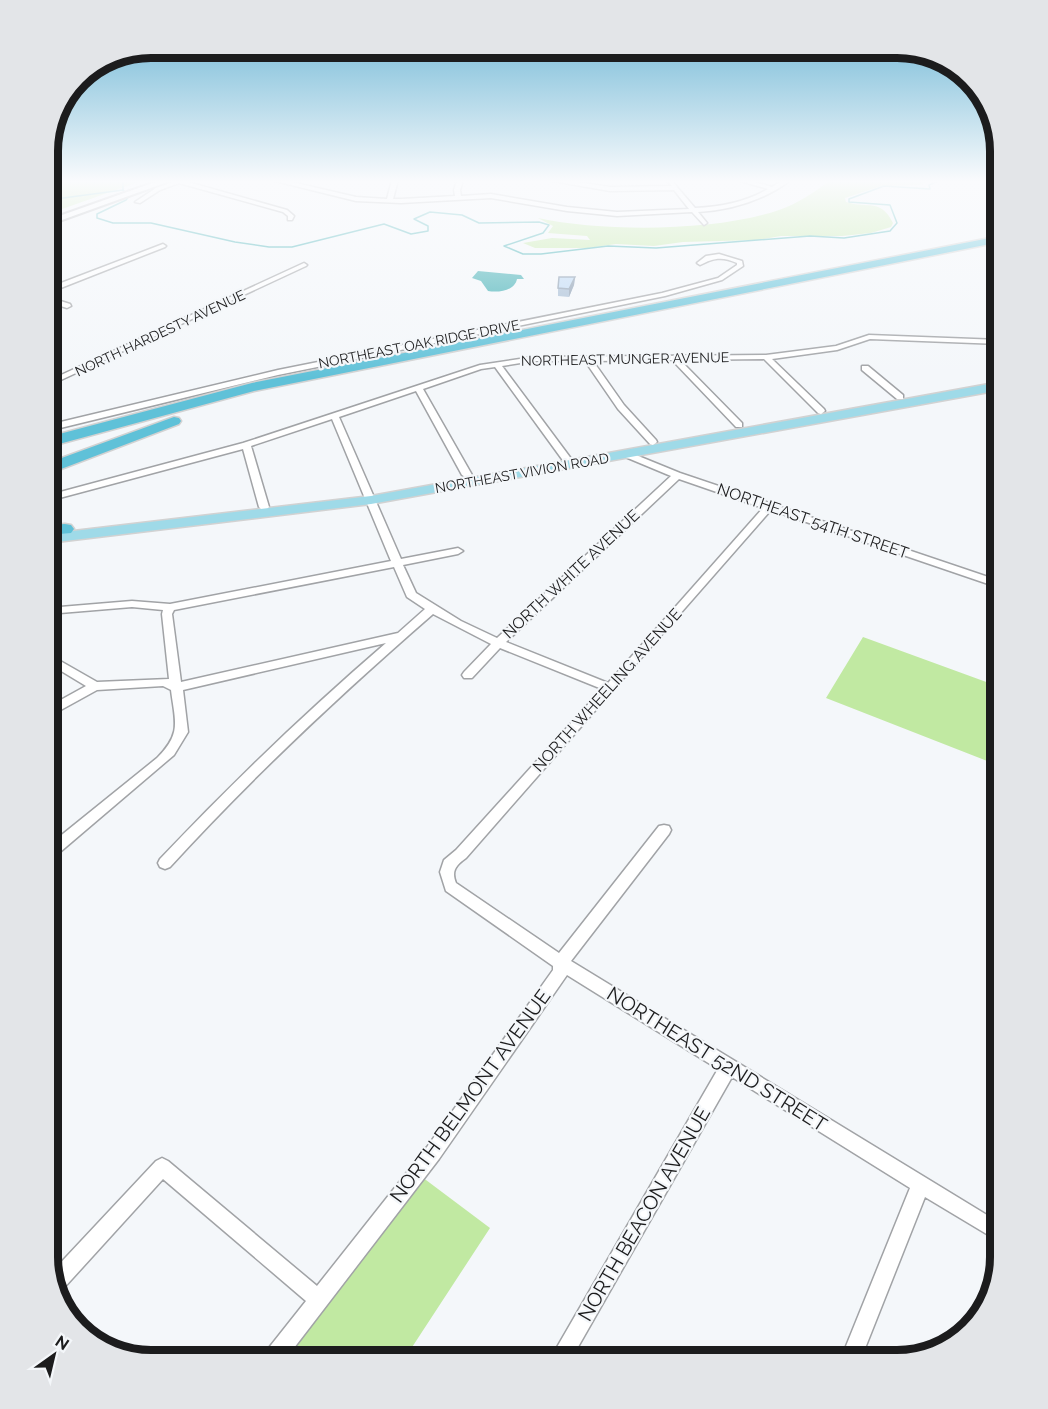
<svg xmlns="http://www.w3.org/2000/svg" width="1048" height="1409" font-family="Raleway,sans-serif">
<rect width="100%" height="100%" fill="#f4f7fa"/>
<path fill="#c1e9a2" d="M 48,180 L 144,180 L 48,214 Z
M 830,180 L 925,180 L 926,182 L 920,185 L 881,186 L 845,198 L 846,202 C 868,209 881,198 893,223 L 891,227 L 871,233 L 842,236 L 781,236 L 757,240 L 683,242 L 654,246 L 616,244 L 588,248 L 535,248 L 523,243 L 552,238 L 590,240 L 587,236 L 548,233 L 553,226 L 538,218 C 603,232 715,232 779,210 C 797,204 815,192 830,180 Z
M 863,637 L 1000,687 L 1000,766 L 826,698 Z
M 418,1174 L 490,1228 L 403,1361 L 280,1361 Z"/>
<path fill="#35aaaf" d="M 478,271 L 521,275 L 524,279 L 517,279 C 515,290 500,293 488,291 L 481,281 L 472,278 Z"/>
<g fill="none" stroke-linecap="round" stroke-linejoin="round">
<path stroke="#35aaaf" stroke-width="1.5" d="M 123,180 L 123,190
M 980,180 L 1000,184
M 48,200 L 123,190 L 129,196 L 126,200 L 97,214 L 97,218 L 113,223 L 151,223 L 235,242 L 269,247 L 292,247 L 384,224 L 411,234 L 428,231 L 428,226 L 414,219 L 430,212 L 462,215 L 479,223 L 539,222 L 549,225 L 543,233 L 504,246 L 523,254 L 541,254 L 608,246 L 656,248 L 810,236 L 844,238 L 890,231 L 897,223 L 890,205 L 849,202 L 849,199 L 884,186 L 930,189 L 929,185 L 941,180"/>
<g stroke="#a1a3a6" stroke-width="3">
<path id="street" d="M 170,180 L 181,180 L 287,210 L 294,216 L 292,220 L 288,220 L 288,216 L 283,212 L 179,183 L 160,190 L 140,203 L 135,202 L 156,188 L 173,182 Z
M 271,180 L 283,180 L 356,197 L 387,199 L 392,180 L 398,180 L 393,199 L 401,199 L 455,196 L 454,190 L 457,180 L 463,180 L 460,190 L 461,196 L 491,194 L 567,207 L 617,212 L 689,209 L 674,190 L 610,191 L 547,180 L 564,180 L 610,187 L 672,186 L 668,182 L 671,180 L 695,208 C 721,207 746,202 768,189 L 737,180 L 748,180 L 772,187 L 783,180 L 791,180 C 764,200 732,210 698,212 L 707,223 L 704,225 L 692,212 L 617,216 L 567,211 L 491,198 L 401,203 L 356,201 Z
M 163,244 L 166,246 L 165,247 L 48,293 L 48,288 Z
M 719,254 L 742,261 L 743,266 L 722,280 L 665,296 L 278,375 L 48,431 L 48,425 L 278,370 L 662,293 L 718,278 L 737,265 L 737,263 C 722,256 713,258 700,265 L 697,263 L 706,256 Z
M 304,263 L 307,265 L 306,266 L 48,386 L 48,381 Z
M 48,297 L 70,304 L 71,306 L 67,308 L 48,302 Z
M 869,335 L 1000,340 L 1000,344 L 870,339 L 837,350 L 772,359 L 824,409 L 825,411 L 821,414 L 818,413 L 764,359 L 680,360 L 742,423 L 742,427 L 736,427 L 672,360 L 593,361 L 624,405 L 656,440 L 657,442 L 653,445 L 650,444 L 618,409 L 585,361 L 533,361 L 502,366 L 575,464 L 570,467 L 567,466 L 495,367 L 481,369 L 423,389 L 472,475 L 470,477 L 467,478 L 462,475 L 416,391 L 339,417 L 401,559 L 458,548 L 463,551 L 458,554 L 403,565 L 416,593 L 461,621 L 497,638 L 671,476 L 623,456 L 622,454 L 626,451 L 680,473 L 1000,581 L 1000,588 L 771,510 L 466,858 C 456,865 451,871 456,883 L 559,953 L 659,826 L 664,825 L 669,826 L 671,830 L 669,834 L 571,961 L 1000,1223 L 1000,1242 L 925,1197 L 860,1361 L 840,1361 L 910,1188 L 732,1077 L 570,1361 L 549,1361 L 718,1069 L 567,975 L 439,1159 L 284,1361 L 261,1361 L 264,1354 L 306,1301 L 163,1179 L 62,1290 L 57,1292 L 52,1272 L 156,1161 L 162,1158 L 168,1161 L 317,1286 L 427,1147 L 553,970 L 553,966 L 446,891 L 440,872 L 444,860 L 456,850 L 602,689 L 500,648 L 472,678 L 464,678 L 462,675 L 464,672 L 491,644 L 433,614 C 341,694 252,777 170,867 L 165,869 L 160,867 L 158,863 L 160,859 C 232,783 307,711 386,643 L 183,690 L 188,732 L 174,755 L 53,858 L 48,860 L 48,846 L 157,758 C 182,733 175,722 171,690 L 163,686 L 97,690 L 48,717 L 48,707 L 86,686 L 48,663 L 48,654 L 97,682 L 169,679 L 162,614 L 163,610 L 132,607 L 48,614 L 48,608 L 132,601 L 170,604 L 391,561 L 332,419 L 251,446 L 269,507 L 267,509 L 261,509 L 259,507 L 243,449 L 52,500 L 48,498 L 49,495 L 243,443 L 480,365 L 533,357 L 766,355 L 836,346 ZM 679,479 L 763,508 L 608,683 L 506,642 ZM 394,567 L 407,597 L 425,609 L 398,633 L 181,682 L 172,614 L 174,610 Z
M 862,366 L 868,366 L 903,395 L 903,399 L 897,399 L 862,370 Z"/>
</g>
<g stroke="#a1a3a6" stroke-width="4">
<path id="secondary" d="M 161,180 L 173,180 L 48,225 L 48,220 Z"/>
</g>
<g stroke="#d2d2d2" stroke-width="3">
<path id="primary" d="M 1000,382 L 1000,390 L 371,504 L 48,543 L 48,534 L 371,496 Z"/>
</g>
<g stroke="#d2d2d2" stroke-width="3">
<path id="highway" d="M 1000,236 L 1000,242 L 254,391 L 48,447 L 48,437 L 252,383 Z
M 174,417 L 179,418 L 181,421 L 179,424 L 48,474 L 48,463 Z
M 65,524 L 71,525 L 74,529 L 71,533 L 48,535 L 48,525 Z"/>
</g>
<use href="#street" fill="#fff" fill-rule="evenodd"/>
<use href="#secondary" fill="#fff" fill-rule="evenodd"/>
<use href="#primary" fill="#9fdae8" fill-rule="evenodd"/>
<use href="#highway" fill="#5fc1d8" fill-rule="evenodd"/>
</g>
<path fill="#a1b9d2" d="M 575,277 L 574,285 L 569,297 L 558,296 L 558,288 Z"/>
<path fill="#8396ab" d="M 575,277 L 574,285 L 569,297 L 569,289 Z"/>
<path fill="#bbd7f4" stroke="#8396ab" stroke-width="1.5" d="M 559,277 L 575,277 L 569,289 L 558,288 Z"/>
<linearGradient id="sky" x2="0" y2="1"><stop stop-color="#60b0d1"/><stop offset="0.48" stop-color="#fafbfd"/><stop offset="1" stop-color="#fafbfd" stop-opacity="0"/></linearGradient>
<rect width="1048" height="378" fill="url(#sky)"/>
<g text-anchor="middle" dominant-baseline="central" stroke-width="4.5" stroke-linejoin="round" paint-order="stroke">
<g font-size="14" fill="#1c1c1d" stroke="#f4f7fa">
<text transform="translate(160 333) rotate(-25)">NORTH HARDESTY AVENUE</text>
<text transform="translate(419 344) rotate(-11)">NORTHEAST OAK RIDGE DRIVE</text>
<text transform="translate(625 359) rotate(-1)">NORTHEAST MUNGER AVENUE</text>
<text transform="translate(522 473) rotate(-10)">NORTHEAST VIVION ROAD</text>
</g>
<g font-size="16" fill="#1c1c1d" stroke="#f4f7fa">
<text transform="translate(813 521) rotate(19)">NORTHEAST 54TH STREET</text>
<text transform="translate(571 574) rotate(-43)">NORTH WHITE AVENUE</text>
<text transform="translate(607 690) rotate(-48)">NORTH WHEELING AVENUE</text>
</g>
<g font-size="20" fill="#1c1c1d" stroke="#f4f7fa">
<text transform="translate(717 1059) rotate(32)">NORTHEAST 52ND STREET</text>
<text transform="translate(470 1096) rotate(-54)">NORTH BELMONT AVENUE</text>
<text transform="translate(644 1214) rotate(-60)">NORTH BEACON AVENUE</text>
</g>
</g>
<path d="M0 0H1048V1409H0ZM151 58H897A93 93 0 0 1 990 151V1257A93 93 0 0 1 897 1350H151A93 93 0 0 1 58 1257V151A93 93 0 0 1 151 58Z" fill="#e3e5e8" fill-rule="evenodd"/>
<path fill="none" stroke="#1c1c1d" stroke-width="8" d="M151 58H897A93 93 0 0 1 990 151V1257A93 93 0 0 1 897 1350H151A93 93 0 0 1 58 1257V151A93 93 0 0 1 151 58Z"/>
<g transform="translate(54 1355) rotate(34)" stroke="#f4f7fa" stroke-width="4.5" paint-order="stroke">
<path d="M0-4.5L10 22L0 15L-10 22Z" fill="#1c1c1d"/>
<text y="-9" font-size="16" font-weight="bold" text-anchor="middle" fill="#1c1c1d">N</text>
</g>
</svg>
